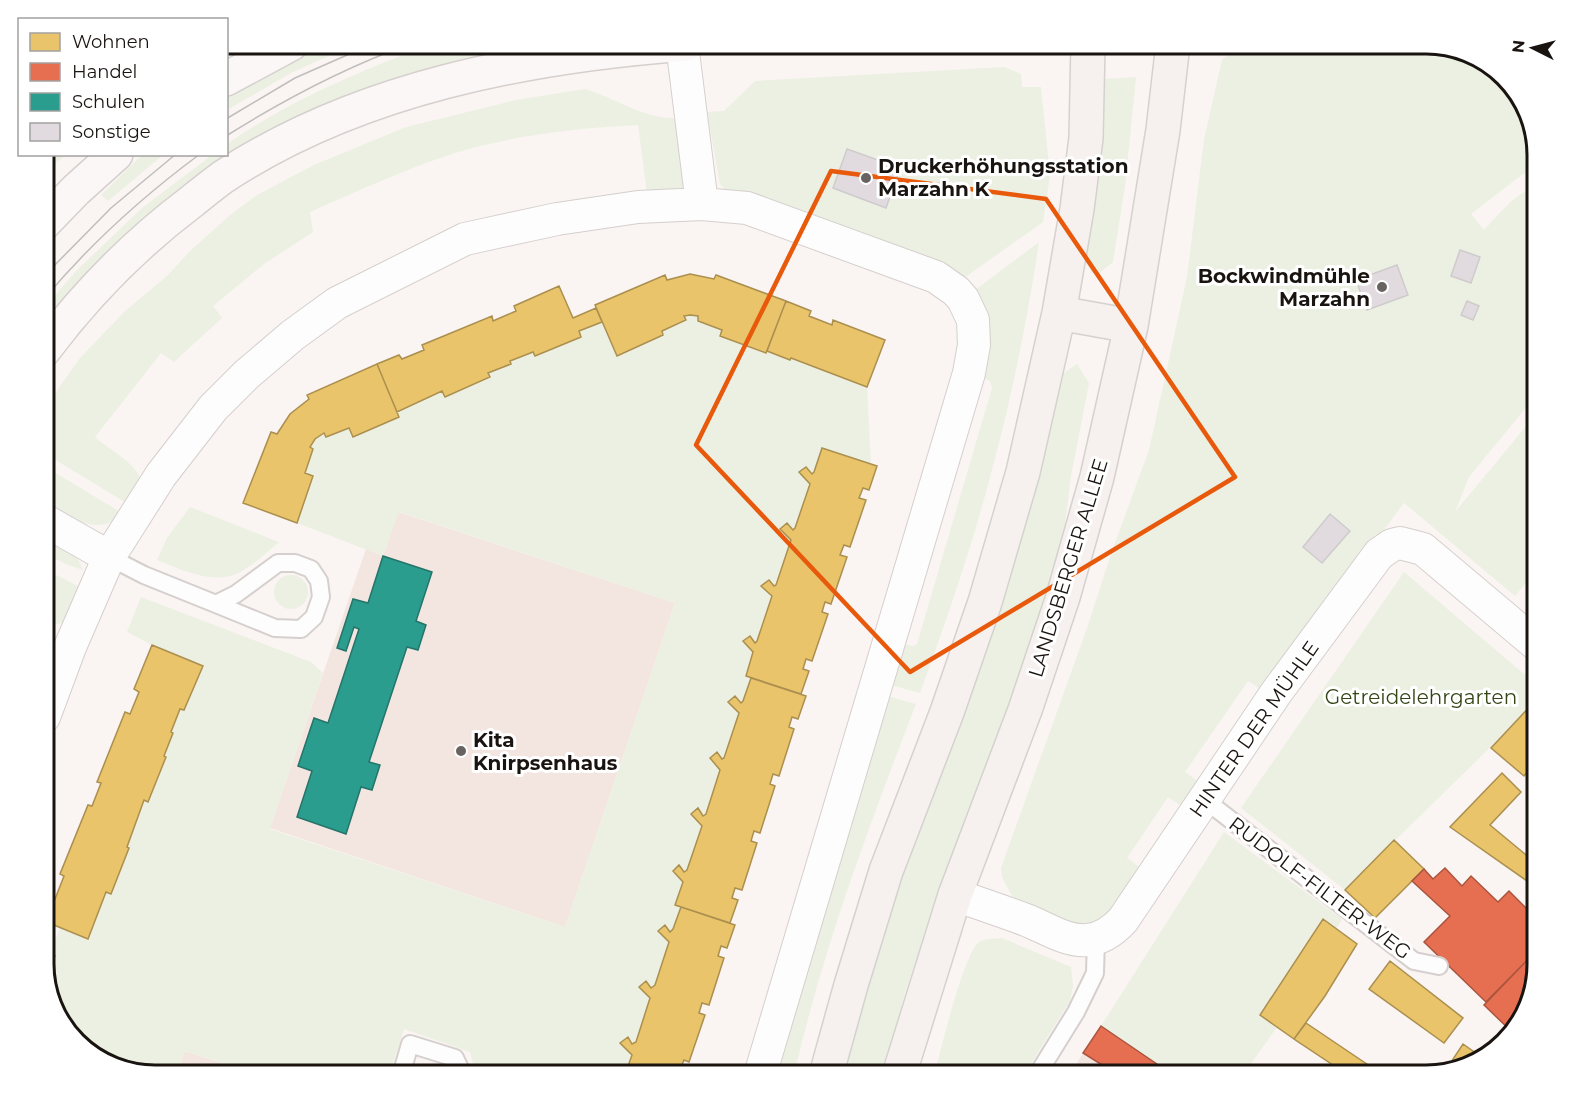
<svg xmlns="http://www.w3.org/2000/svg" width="1581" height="1119" font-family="Montserrat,sans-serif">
<rect width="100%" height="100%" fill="#faf4f2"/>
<path fill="#f3e5df" d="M 398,512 L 675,603 L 565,927 L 270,828 L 366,549 L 383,556 Z
M 184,1051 L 260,1075 L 178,1075 Z
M 1083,1053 L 1115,1075 L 1070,1075 Z"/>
<path fill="#ecf0e2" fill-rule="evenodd" d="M 330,44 L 355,44 L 291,73 L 227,110 L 227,95 L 285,64 Z
M 432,44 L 563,44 L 374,87 L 44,327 L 44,308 L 76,271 L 142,208 L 212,155 L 226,154 L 227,144 C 290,100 360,71 432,44 Z
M 1330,44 L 1485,63 L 1494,66 L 1526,105 L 1537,155 L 1537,171 L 1523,174 L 1471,214 L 1484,230 C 1497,216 1518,190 1537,187 L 1537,394 L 1469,477 L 1455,512 L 1537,413 L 1537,570 L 1515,596 L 1404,503 L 1264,691 L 1248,681 L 1185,772 L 1200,783 L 1183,807 L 1168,797 L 1127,858 L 1141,868 L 1107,918 L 1079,927 L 1016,903 L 1002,877 L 1001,868 L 1087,628 L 1111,554 L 1149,450 L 1187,277 L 1204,139 L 1222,60 L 1233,51 L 1276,45 ZM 1467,302 L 1479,306 L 1473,320 L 1462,315 Z
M 1004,67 L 1021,74 L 1022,87 L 1041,87 L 1050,175 L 1043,222 L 964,278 L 731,196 L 720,184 L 707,112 L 724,111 L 755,81 Z
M 1136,77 L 1125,186 L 1113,262 L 1098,274 L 1092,273 L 1082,256 L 1099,135 L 1104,79 Z
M 585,89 C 616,98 643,119 676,118 L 686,176 L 683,189 L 674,197 L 647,194 L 638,125 C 577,128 514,135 455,153 C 405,169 358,191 310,212 L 313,232 L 264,264 L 213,306 L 222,318 L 174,362 L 161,353 L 95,437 C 109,450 134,461 141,480 L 128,504 L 44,453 L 44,417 L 58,389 L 80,358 L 124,312 L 168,275 L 190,251 L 230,215 L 257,195 L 314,165 L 406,127 L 516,100 Z
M 143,154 L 163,155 L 108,201 L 101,195 Z
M 44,155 L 44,154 L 65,155 L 44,174 Z
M 1039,242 C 1028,315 1014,387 995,458 C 975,538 948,616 920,693 L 887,684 L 898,643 L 913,646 L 917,644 L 992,388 L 990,381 L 977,375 L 971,293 Z
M 690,315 L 698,316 L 698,321 L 722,330 L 720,336 L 766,353 L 767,351 L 789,360 L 791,358 L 867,387 L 871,464 L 814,472 L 812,474 L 806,467 L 799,472 L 810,484 L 795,528 L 793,530 L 787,523 L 781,529 L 791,540 L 776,585 L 774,586 L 768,580 L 762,586 L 772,596 L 757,641 L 755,643 L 750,636 L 743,641 L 753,652 L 746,676 L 751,678 L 743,701 L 729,702 L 739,713 L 724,758 L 722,759 L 710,758 L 720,770 L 706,814 L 703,816 L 698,809 L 691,814 L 702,826 L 687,870 L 684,872 L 679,865 L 673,870 L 683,882 C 682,897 681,921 670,932 L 665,925 L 658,931 L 669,942 L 655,985 L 651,988 L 646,981 L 639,987 L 650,998 L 636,1042 L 632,1044 L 621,1043 L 632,1055 L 625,1075 L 476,1075 L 470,1052 L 404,1029 L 389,1075 L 260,1075 L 185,1051 L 178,1075 L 155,1075 L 87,1053 L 58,1019 L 46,979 L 55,956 L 50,954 L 60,928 L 88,939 L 106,892 L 111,894 L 129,849 L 127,847 L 144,800 L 166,757 L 164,756 L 180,709 L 185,710 L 202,666 L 152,645 L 127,632 L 141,597 L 311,662 L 323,673 L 270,829 L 565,927 L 675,603 L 399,512 L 383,556 L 297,523 L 313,476 L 305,473 L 313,449 L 310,447 L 315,439 L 324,433 L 326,437 L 349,428 L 353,437 L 397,412 L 419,403 L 419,401 L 442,391 L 445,397 L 489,377 L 488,373 L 511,364 L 510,361 L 533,352 L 535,356 L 581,337 L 579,331 L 602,322 L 617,356 L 663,336 L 662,331 L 685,321 L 684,316 Z
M 1077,364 L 1089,383 L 1071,476 L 1062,548 L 1023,666 L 948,865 L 903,999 L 883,1075 L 837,1075 L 1057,378 Z
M 44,466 L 122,513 C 102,539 66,516 44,505 Z
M 190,507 L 279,542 C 267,552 255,564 242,571 C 215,587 183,570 157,560 L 167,538 Z
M 44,534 L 75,554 L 83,570 L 66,564 L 44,553 Z
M 44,569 L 84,589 L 65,622 L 53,625 L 44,625 Z
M 1404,572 L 1537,685 L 1537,699 C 1475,765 1408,826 1345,890 L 1241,808 Z
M274 592a17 17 0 1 1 34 0a17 17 0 1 1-34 0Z
M 884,695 L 916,704 C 869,826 823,948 794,1075 L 773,1075 Z
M 1224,832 L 1342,919 L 1336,929 L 1322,919 L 1260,1014 L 1277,1027 L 1243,1075 L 1173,1075 L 1101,1026 Z
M 1002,938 L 1071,967 L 1073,986 L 1070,1001 L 1024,1075 L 934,1075 C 941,1051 963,955 979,942 C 985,938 995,939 1002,938 Z"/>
<path fill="#e9c46a" stroke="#ab8f4f" stroke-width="1.5" d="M 690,274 L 714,279 L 716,275 L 786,301 L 766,353 L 720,336 L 722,330 L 698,321 L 698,316 L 690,315 L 684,316 L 686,320 L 662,331 L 663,335 L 617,356 L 595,305 L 665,275 L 667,280 Z
M 559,286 L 573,318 L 596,308 L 602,322 L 579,331 L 581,337 L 535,356 L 533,352 L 510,361 L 511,364 L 488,373 L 490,377 L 445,397 L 442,391 L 397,412 L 377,364 L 399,355 L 402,359 L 424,350 L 422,345 L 492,316 L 493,321 L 516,311 L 514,306 Z
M 786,301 L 811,311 L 809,316 L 832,325 L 833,320 L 885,340 L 867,387 L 791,358 L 790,360 L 767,351 Z
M 377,364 L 399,417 L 353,437 L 349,428 L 326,437 L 324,433 L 315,439 L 310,447 L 313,449 L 305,473 L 313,476 L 297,523 L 243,503 L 271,432 L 277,434 L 290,414 L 309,399 L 307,395 Z
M 822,448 L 877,466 L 869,490 L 863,488 L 859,498 L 866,500 L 850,547 L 844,545 L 840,555 L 847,557 L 831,604 L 825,602 L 822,612 L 828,614 L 812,661 L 806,659 L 803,669 L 809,671 L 801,694 L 746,676 L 753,652 L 743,641 L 750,636 L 755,643 L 757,641 L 772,596 L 761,586 L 769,580 L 774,586 L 776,585 L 791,540 L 780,529 L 787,523 L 793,530 L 795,528 L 810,484 L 799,472 L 806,467 L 812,474 L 814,472 Z
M 152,645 L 203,666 L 184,710 L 180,709 L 171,732 L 173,733 L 164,756 L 166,757 L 148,802 L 144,800 L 127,847 L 129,848 L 111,894 L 106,892 L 88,939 L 44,921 L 44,915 L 51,897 L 55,899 L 64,876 L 60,874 L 88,805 L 92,806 L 101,783 L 97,782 L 125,712 L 130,714 L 139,692 L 134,689 Z
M 751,678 L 806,696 L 798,719 L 792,717 L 789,727 L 794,729 L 779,776 L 773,774 L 770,784 L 775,786 L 760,833 L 754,831 L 751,841 L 757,843 L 742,890 L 735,888 L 732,898 L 738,900 L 730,923 L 675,905 L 683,882 L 673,871 L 679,865 L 684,872 L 687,870 L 702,826 L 691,814 L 698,808 L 703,816 L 706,814 L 720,770 L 710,758 L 717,752 L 722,759 L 724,758 L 739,713 L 728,702 L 735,696 L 741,703 L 743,701 Z
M 1537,699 L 1537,761 L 1524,776 L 1491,748 Z
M 1502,773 L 1521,792 L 1490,825 L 1537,864 L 1537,888 L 1450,827 Z
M 1394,840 L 1424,869 L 1375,918 L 1345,890 Z
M 681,907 L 735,925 L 727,948 L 721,946 L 718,956 L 724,958 L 709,1005 L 702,1003 L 699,1013 L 705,1015 L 689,1062 L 684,1060 L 680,1070 L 686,1072 L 685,1075 L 625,1075 L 632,1055 L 620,1043 L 628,1037 L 632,1044 L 636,1042 L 650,998 L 639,987 L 646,981 L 651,988 L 655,985 L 669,942 L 658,931 L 665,925 L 670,932 L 673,929 Z
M 1323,919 L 1357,944 L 1325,996 L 1294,1039 L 1260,1015 Z
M 44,951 L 55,956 L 46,979 L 44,971 Z
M 1390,961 L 1463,1018 L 1444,1043 L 1369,989 Z
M 1306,1023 L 1383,1075 L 1348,1075 L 1294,1039 Z
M 1463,1044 L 1483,1058 L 1476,1064 L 1445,1071 Z"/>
<path fill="#e76f51" stroke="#aa543e" stroke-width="1.5" d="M 1445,868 L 1462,886 L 1471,876 L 1498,902 L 1509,891 L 1537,919 L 1537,950 L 1486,1002 L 1424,942 L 1450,916 L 1412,881 L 1424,869 L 1433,879 Z
M 1537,950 L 1537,964 L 1513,1033 L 1484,1005 Z
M 1101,1026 L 1173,1075 L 1118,1075 L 1083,1053 Z"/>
<path fill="#2a9d8f" stroke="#257469" stroke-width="1.5" d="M 383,556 L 432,572 L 416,621 L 426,625 L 418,650 L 407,647 L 369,762 L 380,765 L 372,790 L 361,787 L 346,834 L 297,817 L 312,771 L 298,766 L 314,718 L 328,723 L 359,629 L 354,627 L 346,651 L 337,648 L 353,599 L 368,603 Z"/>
<path fill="#e1dbe0" stroke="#cfcbcc" stroke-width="1.5" d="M 847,149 L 900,168 L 886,208 L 833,188 Z
M 1460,250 L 1480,257 L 1471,283 L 1451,276 Z
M 1397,265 L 1408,295 L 1367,310 L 1356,280 Z
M 1467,301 L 1479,306 L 1473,320 L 1461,315 Z
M 1330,514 L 1350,531 L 1322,563 L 1303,547 Z"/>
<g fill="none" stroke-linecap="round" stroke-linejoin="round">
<g stroke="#d5cfcd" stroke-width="20">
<path id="service" d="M 109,557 L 144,575 L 216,604 L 236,594 L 278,563 L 295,563 L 311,569 L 319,581 L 321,597 L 314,617 L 301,629 L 275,628 L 216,604
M 1205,800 L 1414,961 L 1439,966
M 401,1075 L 410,1044 L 455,1058 L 463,1075
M 1037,1075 L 1076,1012 L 1095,973 L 1096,938"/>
</g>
<g stroke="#d5cfcd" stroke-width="34">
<path id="minor" d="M 682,44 L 702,204
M 44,520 L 109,557
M 44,717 L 70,647 L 109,557 L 161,475 L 213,408 L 246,375 L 293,335 L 337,303 L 465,239 L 557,219 L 638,207 L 702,204 L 747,208 L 936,277 L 956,291 L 963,299 L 973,320 L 974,345 L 969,373 L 760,1075
M 955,895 C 978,903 1002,911 1026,920 C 1045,927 1066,942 1087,940 C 1101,939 1113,931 1123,920 L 1276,693 L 1379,554 L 1392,545 L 1400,543 L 1423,549 L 1537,645"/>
</g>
<g stroke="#d5cfcd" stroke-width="36">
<path id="secondary" d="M 226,79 L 291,44
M 44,223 L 76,190 L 116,154
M 44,350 C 86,294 134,245 191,202 C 201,194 212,185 223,177 C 358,88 527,56 686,44"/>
</g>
<g stroke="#d4d1cf" stroke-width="36">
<path id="primary" d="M 1059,313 L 1131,326
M 826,1075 L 851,985 L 886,871 L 947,712 L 985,602 L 1023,472 L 1059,313 L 1077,209 L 1086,138 L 1088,44
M 899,1075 L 955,895 L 1025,710 L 1063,597 L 1097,477 L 1131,326 L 1163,130 L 1173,44"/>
</g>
<use href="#service" stroke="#fefdfd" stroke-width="16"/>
<use href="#minor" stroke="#fefdfd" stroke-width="32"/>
<use href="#secondary" stroke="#faf7f6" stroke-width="33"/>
<use href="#primary" stroke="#f6f1ef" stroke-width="33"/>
<path stroke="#bfbebc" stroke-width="1.5" d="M 226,119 L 295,78 L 372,44
M 226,136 C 285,99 346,67 410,44
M 44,276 L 111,208 L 176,154
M 44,299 C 90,244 142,197 200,154"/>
</g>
<path fill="none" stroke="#e8590c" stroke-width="4.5" stroke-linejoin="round" d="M 831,171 L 1046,199 L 1235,477 L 910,672 L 696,445 Z"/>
<g fill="#686260" stroke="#fff" stroke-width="2">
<circle cx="866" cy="178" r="6"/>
<circle cx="1382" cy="287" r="6"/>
<circle cx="461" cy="751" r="6"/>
</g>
<g text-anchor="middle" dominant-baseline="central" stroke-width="6" stroke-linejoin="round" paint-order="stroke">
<g font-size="20" font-weight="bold" fill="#1a1411" stroke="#fff" text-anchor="start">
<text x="878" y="166">Druckerhöhungsstation<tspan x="878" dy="23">Marzahn K</tspan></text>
<text x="1370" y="276" text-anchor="end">Bockwindmühle<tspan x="1370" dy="23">Marzahn</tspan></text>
<text x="473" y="740">Kita<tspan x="473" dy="23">Knirpsenhaus</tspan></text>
</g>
<g font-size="20" fill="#1a1411" stroke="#fff">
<text transform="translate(1068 568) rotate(-73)">LANDSBERGER ALLEE</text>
<text transform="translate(1254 729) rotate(-55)">HINTER DER MÜHLE</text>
<text transform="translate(1320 888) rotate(37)">RUDOLF-FILTER-WEG</text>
</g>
<g font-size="20" fill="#334514" stroke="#fff">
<text x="1421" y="697">Getreidelehrgarten</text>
</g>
</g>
<path d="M0 0H1581V1119H0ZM155 54H1426A101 101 0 0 1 1527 155V964A101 101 0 0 1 1426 1065H155A101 101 0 0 1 54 964V155A101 101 0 0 1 155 54Z" fill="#fff" fill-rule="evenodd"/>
<path fill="none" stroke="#1a1411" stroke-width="3" d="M155 54H1426A101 101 0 0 1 1527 155V964A101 101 0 0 1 1426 1065H155A101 101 0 0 1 54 964V155A101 101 0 0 1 155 54Z"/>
<rect x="18" y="18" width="210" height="138" fill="#ffffff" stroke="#a3a1a0" stroke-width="1.5"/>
<rect x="30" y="33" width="30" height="18" fill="#e9c46a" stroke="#a3a1a0" stroke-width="1.5"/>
<text x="72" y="48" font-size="18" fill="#1a1411">Wohnen</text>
<rect x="30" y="63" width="30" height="18" fill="#e76f51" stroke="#a3a1a0" stroke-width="1.5"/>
<text x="72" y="78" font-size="18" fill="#1a1411">Handel</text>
<rect x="30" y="93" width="30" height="18" fill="#2a9d8f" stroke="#a3a1a0" stroke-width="1.5"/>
<text x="72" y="108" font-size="18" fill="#1a1411">Schulen</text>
<rect x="30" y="123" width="30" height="18" fill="#e1dbe0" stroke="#a3a1a0" stroke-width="1.5"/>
<text x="72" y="138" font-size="18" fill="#1a1411">Sonstige</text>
<g transform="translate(1533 48) rotate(276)" stroke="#ffffff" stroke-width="4.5" paint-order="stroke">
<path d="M0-4.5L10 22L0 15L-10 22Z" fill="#1a1411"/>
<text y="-9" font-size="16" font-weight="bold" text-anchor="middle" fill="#1a1411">N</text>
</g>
</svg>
